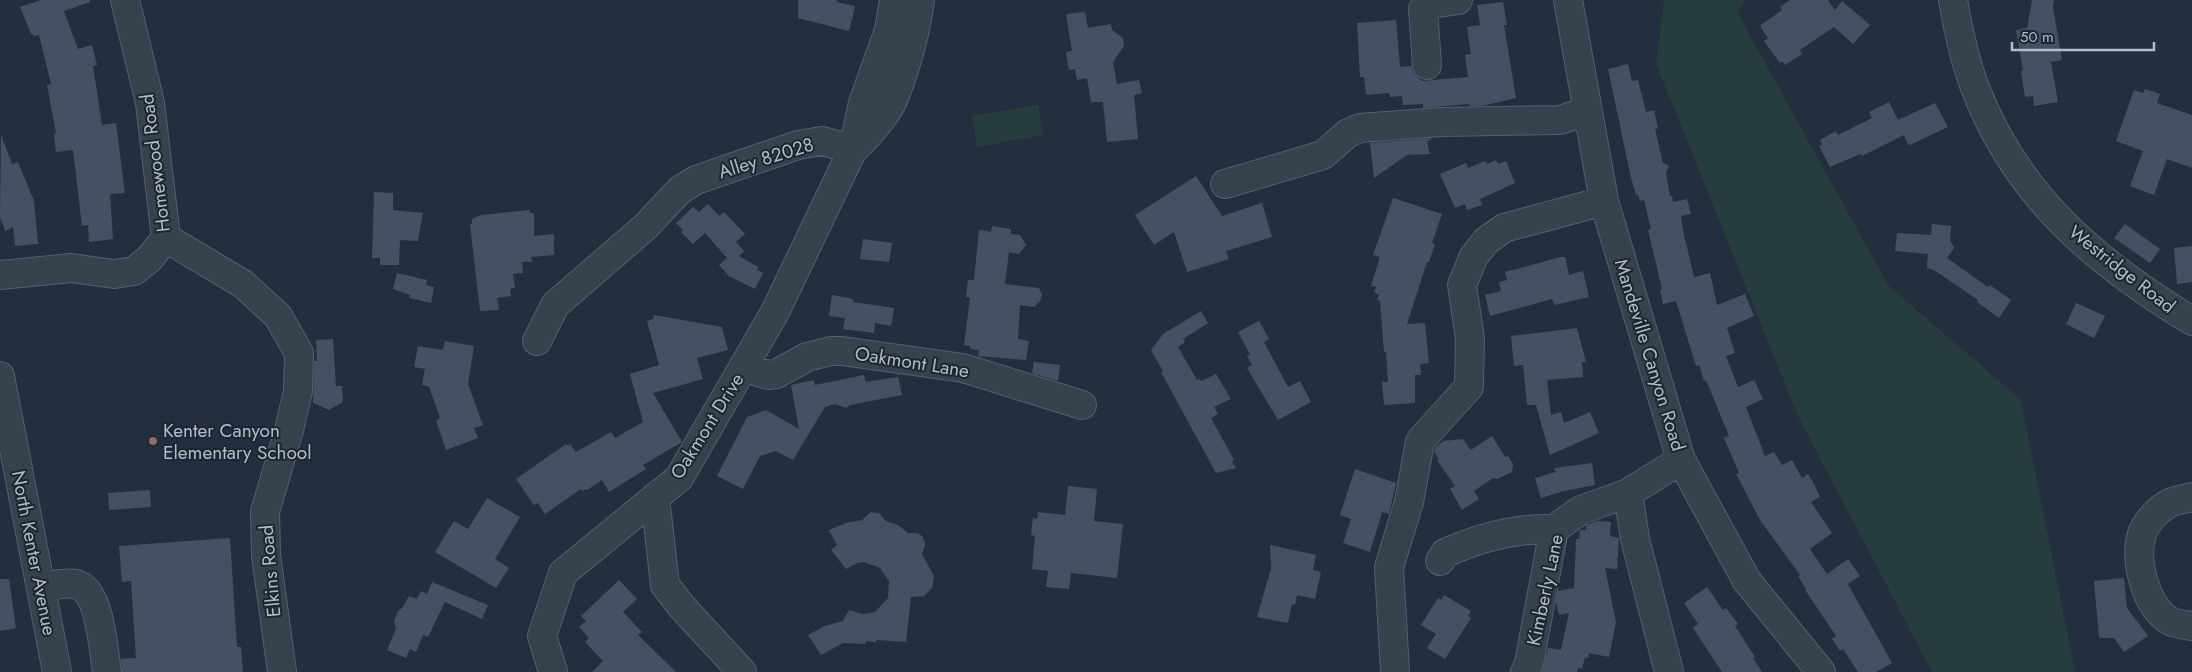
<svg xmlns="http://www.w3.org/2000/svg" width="2192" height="672" font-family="Jost,sans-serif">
<rect width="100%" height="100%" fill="#242f3e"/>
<path fill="#263c3f" d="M 1664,0 L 1746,0 L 1737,12 L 1888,285 L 2021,400 L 2075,672 L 1932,672 L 1799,418 L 1656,64 Z
M 1038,105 L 1043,135 L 977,147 L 972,116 Z"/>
<path fill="#455162" d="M 41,0 L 90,0 L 90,2 L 64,11 L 78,49 L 92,45 L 97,65 L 93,66 L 102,125 L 116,123 L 125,193 L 110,194 L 113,239 L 89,242 L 88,225 L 82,226 L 73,150 L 56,152 L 54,134 L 56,133 L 47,85 L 51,84 L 39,35 L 34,36 L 33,34 L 31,34 L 20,7 Z
M 798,0 L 837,0 L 837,2 L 855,6 L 849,31 L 798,18 Z
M 1790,0 L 1828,0 L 1835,10 L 1842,1 L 1870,25 L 1853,44 L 1834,27 L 1800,50 L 1802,54 L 1785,65 L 1782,61 L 1780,63 L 1764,41 L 1768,38 L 1761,28 L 1761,25 L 1782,10 L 1780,7 Z
M 2032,0 L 2054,0 L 2053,7 L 2062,60 L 2051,62 L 2058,102 L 2034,106 L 2033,96 L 2025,97 L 2021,71 L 2023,71 L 2016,30 L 2027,28 Z
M 1503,2 L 1507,25 L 1504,25 L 1516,98 L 1482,106 L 1470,106 L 1469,104 L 1423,108 L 1423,104 L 1403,105 L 1402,96 L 1390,97 L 1389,93 L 1366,95 L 1364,77 L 1360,77 L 1357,23 L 1396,20 L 1400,67 L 1411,66 L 1414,74 L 1422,81 L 1468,77 L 1465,55 L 1471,54 L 1467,27 L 1480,25 L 1477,5 Z
M 1085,12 L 1088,28 L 1111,24 L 1112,30 L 1123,38 L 1124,46 L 1113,62 L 1117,84 L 1139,80 L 1142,93 L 1134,95 L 1138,139 L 1107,142 L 1103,102 L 1091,102 L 1087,78 L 1077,80 L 1075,69 L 1069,70 L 1066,52 L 1072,51 L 1066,14 Z
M 1628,64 L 1632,81 L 1638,80 L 1646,112 L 1654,110 L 1658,128 L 1655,129 L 1663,163 L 1669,166 L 1666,173 L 1670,196 L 1672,196 L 1673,202 L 1687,199 L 1691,214 L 1681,216 L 1683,230 L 1694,277 L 1710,273 L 1717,305 L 1745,294 L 1754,316 L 1727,328 L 1735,353 L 1726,356 L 1738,387 L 1754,380 L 1763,399 L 1746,407 L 1765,456 L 1774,452 L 1782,465 L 1792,460 L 1802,478 L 1808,474 L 1814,484 L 1820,497 L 1811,502 L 1832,533 L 1810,549 L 1827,574 L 1848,559 L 1860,576 L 1848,584 L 1892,663 L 1876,672 L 1858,672 L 1843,649 L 1840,651 L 1832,639 L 1836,636 L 1805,590 L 1806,589 L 1798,576 L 1800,575 L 1760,520 L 1736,474 L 1739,473 L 1724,438 L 1729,436 L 1706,380 L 1704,381 L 1699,365 L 1696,366 L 1676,301 L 1663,304 L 1660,290 L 1662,289 L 1648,230 L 1651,229 L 1644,200 L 1640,201 L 1638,195 L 1636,195 L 1631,178 L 1608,69 Z
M 2145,89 L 2160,94 L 2157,103 L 2192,115 L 2192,168 L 2167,159 L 2154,195 L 2130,186 L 2143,151 L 2116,141 L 2134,90 L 2143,93 Z
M 1889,102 L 1898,120 L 1935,103 L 1948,127 L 1910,145 L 1908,144 L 1904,135 L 1862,156 L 1860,154 L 1830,167 L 1819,146 L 1822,145 L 1820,140 L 1836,131 L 1838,135 L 1872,118 L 1869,112 Z
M 1,135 L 12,164 L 18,162 L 34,201 L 38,244 L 15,246 L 13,227 L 5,231 L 0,217 Z
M 1432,138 L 1427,142 L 1430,154 L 1407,155 L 1374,178 L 1370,143 Z
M 1496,160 L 1498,164 L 1506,161 L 1515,183 L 1480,199 L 1482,205 L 1467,210 L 1465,204 L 1455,208 L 1440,174 L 1466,163 L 1468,168 L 1485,161 L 1487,164 Z
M 1196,176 L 1222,216 L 1262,203 L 1272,237 L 1226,251 L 1229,259 L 1187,272 L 1174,232 L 1154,245 L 1135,215 Z
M 374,192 L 393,193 L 393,210 L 423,213 L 418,241 L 400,240 L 399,265 L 380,265 L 380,258 L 372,258 Z
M 1393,198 L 1442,214 L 1432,243 L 1435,244 L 1429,262 L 1427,262 L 1407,324 L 1425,323 L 1429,363 L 1420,364 L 1421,375 L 1415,375 L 1415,403 L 1384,405 L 1382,382 L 1388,382 L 1386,352 L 1384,352 L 1380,301 L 1377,300 L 1379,295 L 1374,292 L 1376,287 L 1371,286 L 1380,257 L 1373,255 Z
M 708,204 L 719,216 L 724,212 L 745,234 L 736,242 L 744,251 L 739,256 L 758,267 L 757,270 L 763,273 L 755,289 L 729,276 L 719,265 L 727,258 L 705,233 L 693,244 L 681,232 L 683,230 L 676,223 L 693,207 L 699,212 Z
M 529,210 L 530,213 L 534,213 L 534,236 L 554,234 L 554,255 L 531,257 L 532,262 L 522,262 L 523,273 L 513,274 L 515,288 L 510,289 L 511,296 L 497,298 L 499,310 L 480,311 L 472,242 L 470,224 L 472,224 L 472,219 L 481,215 Z
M 1932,224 L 1951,226 L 1950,240 L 1954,248 L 1947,258 L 1988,287 L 1990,285 L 2011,300 L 1999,318 L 1977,302 L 1978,300 L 1934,270 L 1927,268 L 1928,254 L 1895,251 L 1897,233 L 1931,235 Z
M 2125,224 L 2160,249 L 2150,263 L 2114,238 Z
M 992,226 L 1011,229 L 1011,234 L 1020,235 L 1026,245 L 1019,254 L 1009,252 L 1005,284 L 1039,288 L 1042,295 L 1040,301 L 1034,307 L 1020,305 L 1018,339 L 1029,341 L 1026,360 L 978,356 L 979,350 L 970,349 L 970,346 L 964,345 L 970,298 L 966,297 L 968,280 L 974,280 L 979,230 L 991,232 Z
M 863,239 L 892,243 L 889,262 L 860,259 Z
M 2192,246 L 2192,282 L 2177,284 L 2174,248 Z
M 1561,257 L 1565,257 L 1569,275 L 1583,271 L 1589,297 L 1554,305 L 1552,299 L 1490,316 L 1485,295 L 1501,291 L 1499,282 L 1507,280 L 1505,272 Z
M 397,273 L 427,280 L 426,285 L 434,287 L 431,303 L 409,298 L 410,295 L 393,289 Z
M 832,295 L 853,299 L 853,302 L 894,308 L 891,326 L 875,323 L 874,333 L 843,329 L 845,318 L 829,316 Z
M 2076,303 L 2105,316 L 2094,338 L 2066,324 Z
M 1201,311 L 1208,323 L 1183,339 L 1185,342 L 1178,347 L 1197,380 L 1200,379 L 1201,381 L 1216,374 L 1231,399 L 1214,407 L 1218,414 L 1211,418 L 1234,460 L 1232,462 L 1236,468 L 1216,473 L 1161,372 L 1163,371 L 1151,350 L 1163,334 Z
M 654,315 L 722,327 L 728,350 L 697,358 L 703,379 L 653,393 L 682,442 L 643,465 L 646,469 L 609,492 L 602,480 L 587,490 L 586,489 L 582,491 L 581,489 L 545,514 L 538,503 L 534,505 L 516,479 L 566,444 L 568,446 L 570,444 L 576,452 L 611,432 L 615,438 L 643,422 L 630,374 L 659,365 L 647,321 L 653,319 Z
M 1259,321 L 1269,339 L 1264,342 L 1288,387 L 1300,381 L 1311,402 L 1278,420 L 1247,368 L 1252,365 L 1247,356 L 1250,354 L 1238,332 Z
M 1577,328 L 1586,362 L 1582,362 L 1583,377 L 1547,380 L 1551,415 L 1561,412 L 1564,423 L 1590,412 L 1599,433 L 1550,455 L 1536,405 L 1527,405 L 1523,365 L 1514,366 L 1511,336 Z
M 333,339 L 336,386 L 342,386 L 343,402 L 329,410 L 313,403 L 314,361 L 317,361 L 316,340 Z
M 445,341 L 474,346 L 468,384 L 483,425 L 474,428 L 478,438 L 446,450 L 436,420 L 440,418 L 429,387 L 422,385 L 425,369 L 414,367 L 418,346 L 443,350 Z
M 1034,362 L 1060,365 L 1058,381 L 1032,373 Z
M 864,375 L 866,382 L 898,377 L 902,395 L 850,405 L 846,408 L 835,404 L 825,407 L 793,460 L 776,451 L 760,456 L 743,489 L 717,476 L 747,417 L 766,410 L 799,429 L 791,385 L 814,380 L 815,385 Z
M 1492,436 L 1505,457 L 1508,456 L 1513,464 L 1512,472 L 1497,479 L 1493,478 L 1474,491 L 1479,499 L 1462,510 L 1450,489 L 1455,486 L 1437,460 L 1439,459 L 1434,452 L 1435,448 L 1443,441 L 1463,439 L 1471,450 Z
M 1592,463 L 1595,485 L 1564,491 L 1541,498 L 1535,478 L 1556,472 L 1554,468 Z
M 1355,469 L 1396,483 L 1389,514 L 1382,512 L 1370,552 L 1343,543 L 1351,519 L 1340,515 Z
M 1068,486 L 1097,489 L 1094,521 L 1123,524 L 1117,578 L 1071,573 L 1069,589 L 1046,587 L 1048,571 L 1032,569 L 1035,536 L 1031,535 L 1033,518 L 1037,519 L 1038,512 L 1065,515 Z
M 150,490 L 151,507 L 109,510 L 108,493 Z
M 487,498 L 520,517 L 495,559 L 509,568 L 496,588 L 435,552 L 454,521 L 468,529 Z
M 871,512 L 879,513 L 886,521 L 898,525 L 908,533 L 918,533 L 923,537 L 925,545 L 922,554 L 934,576 L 932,588 L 924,596 L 911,597 L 906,642 L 877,640 L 876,642 L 866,641 L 865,644 L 843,643 L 821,655 L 808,635 L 825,626 L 843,621 L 849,610 L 863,614 L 875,612 L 888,598 L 889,581 L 880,568 L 864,562 L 857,563 L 846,569 L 831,550 L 837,545 L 829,530 L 846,523 L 862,520 Z
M 1597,521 L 1611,522 L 1610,536 L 1619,538 L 1617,569 L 1605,568 L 1616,622 L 1609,657 L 1589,653 L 1588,658 L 1585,657 L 1582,669 L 1578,668 L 1577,672 L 1542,672 L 1548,648 L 1561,650 L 1569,613 L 1559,615 L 1556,602 L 1558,591 L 1574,588 L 1576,539 L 1579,539 L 1580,530 L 1586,530 L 1586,525 Z
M 230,538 L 237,647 L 241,647 L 243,672 L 122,672 L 121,659 L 136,658 L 131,581 L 122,582 L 119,546 Z
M 1270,545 L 1316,555 L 1313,570 L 1321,572 L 1315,599 L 1297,595 L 1295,605 L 1292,604 L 1288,623 L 1257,617 L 1271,568 Z
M 2124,578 L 2127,608 L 2148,636 L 2124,652 L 2114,638 L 2099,638 L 2094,581 Z
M 0,579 L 9,579 L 16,628 L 0,631 Z
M 619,580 L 637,599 L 623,612 L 642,632 L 638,635 L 676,672 L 592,672 L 603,661 L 585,642 L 589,638 L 579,627 L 586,621 L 581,616 Z
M 432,582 L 488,605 L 482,619 L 445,602 L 428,637 L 423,635 L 416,652 L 410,649 L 406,658 L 387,650 L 396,629 L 394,621 L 398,611 L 403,607 L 409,596 L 417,599 L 421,591 L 427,594 Z
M 1707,587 L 1723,610 L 1726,608 L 1738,624 L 1735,626 L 1755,657 L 1753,658 L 1762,672 L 1722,672 L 1693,628 L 1698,624 L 1684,603 Z
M 1444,595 L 1471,611 L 1468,616 L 1471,618 L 1445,659 L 1427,648 L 1436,634 L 1421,625 L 1438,598 L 1441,600 Z"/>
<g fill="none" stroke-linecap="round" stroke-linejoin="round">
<g stroke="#565f6c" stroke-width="30">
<path id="minor" d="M 1568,0 L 1604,201 L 1681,460 L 1747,581 L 1821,672
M 1953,0 C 1958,29 1964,58 1974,85 C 2015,195 2095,262 2192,321
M 1427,65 L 1423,9 L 1431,4 L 1458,0
M 1225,184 L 1323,155 L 1348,133 L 1360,128 L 1441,122 L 1560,120 L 1587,111
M 166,238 L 243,284 L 278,316 L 299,353 L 298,391 L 289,430 L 265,512 L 266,555 L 282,672
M 0,275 L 71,268 L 114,274 L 134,271 L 149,259 L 166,238 L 150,103 L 125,0
M 537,341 L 555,305 L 645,227 L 680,190 L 696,180 L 798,145 L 822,141 L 853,149 L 863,103 L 889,30 L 894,0
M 743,367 L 768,375 L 776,374 L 807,357 L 831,351 L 842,351 L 963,368 L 1082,405
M 0,376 L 57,672
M 1628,493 L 1635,539 L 1669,672
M 655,497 L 665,585 L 682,607 L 742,672
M 2192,497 C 2185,499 2176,500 2170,503 C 2159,508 2145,523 2142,534 C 2134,560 2145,606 2170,621 C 2175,624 2186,625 2192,626
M 1440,561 L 1445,553 C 1479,538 1517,528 1554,529
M 41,587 C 50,586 66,582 76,584 C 101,591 103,649 107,672
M 553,672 L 542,636 L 563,573 L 679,478 L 775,312 L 853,149 C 865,141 889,111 894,98 C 906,67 916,32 920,0
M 1395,672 L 1389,567 L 1409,502 L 1420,441 L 1469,387 L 1470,339 L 1462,285 L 1474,256 L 1486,241 L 1504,228 L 1604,201
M 1525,672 L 1529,663 L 1554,529 L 1581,510 L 1628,493 L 1681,460"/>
</g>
<use href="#minor" stroke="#38414e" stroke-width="28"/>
</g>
<circle fill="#8d6e63" stroke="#1d2633" stroke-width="2" cx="153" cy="441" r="5"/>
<g text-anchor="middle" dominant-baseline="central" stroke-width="4" stroke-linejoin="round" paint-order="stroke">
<g font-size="19" fill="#b4bcc9" stroke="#1d2633">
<text transform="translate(766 158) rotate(-17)">Alley 82028</text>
<text transform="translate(155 163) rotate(-97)">Homewood Road</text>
<text transform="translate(2122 269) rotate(38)">Westridge Road</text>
<text transform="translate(1650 355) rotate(73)">Mandeville Canyon Road</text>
<text transform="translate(912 362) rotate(9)">Oakmont Lane</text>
<text transform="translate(707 426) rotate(-58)">Oakmont Drive</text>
<text transform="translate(34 553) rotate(79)">North Kenter Avenue</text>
<text transform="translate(270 571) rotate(-95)">Elkins Road</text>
<text transform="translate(1545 590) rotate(-78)">Kimberly Lane</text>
</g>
<g font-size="19" fill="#b4bcc9" stroke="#1d2633" text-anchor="start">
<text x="163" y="430">Kenter Canyon<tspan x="163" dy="22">Elementary School</tspan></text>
</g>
</g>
<path d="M2012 42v8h142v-8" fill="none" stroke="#b4bcc9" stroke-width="2.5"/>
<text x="2020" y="42" font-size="15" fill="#b4bcc9" stroke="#1d2633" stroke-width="4" paint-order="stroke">50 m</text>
</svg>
